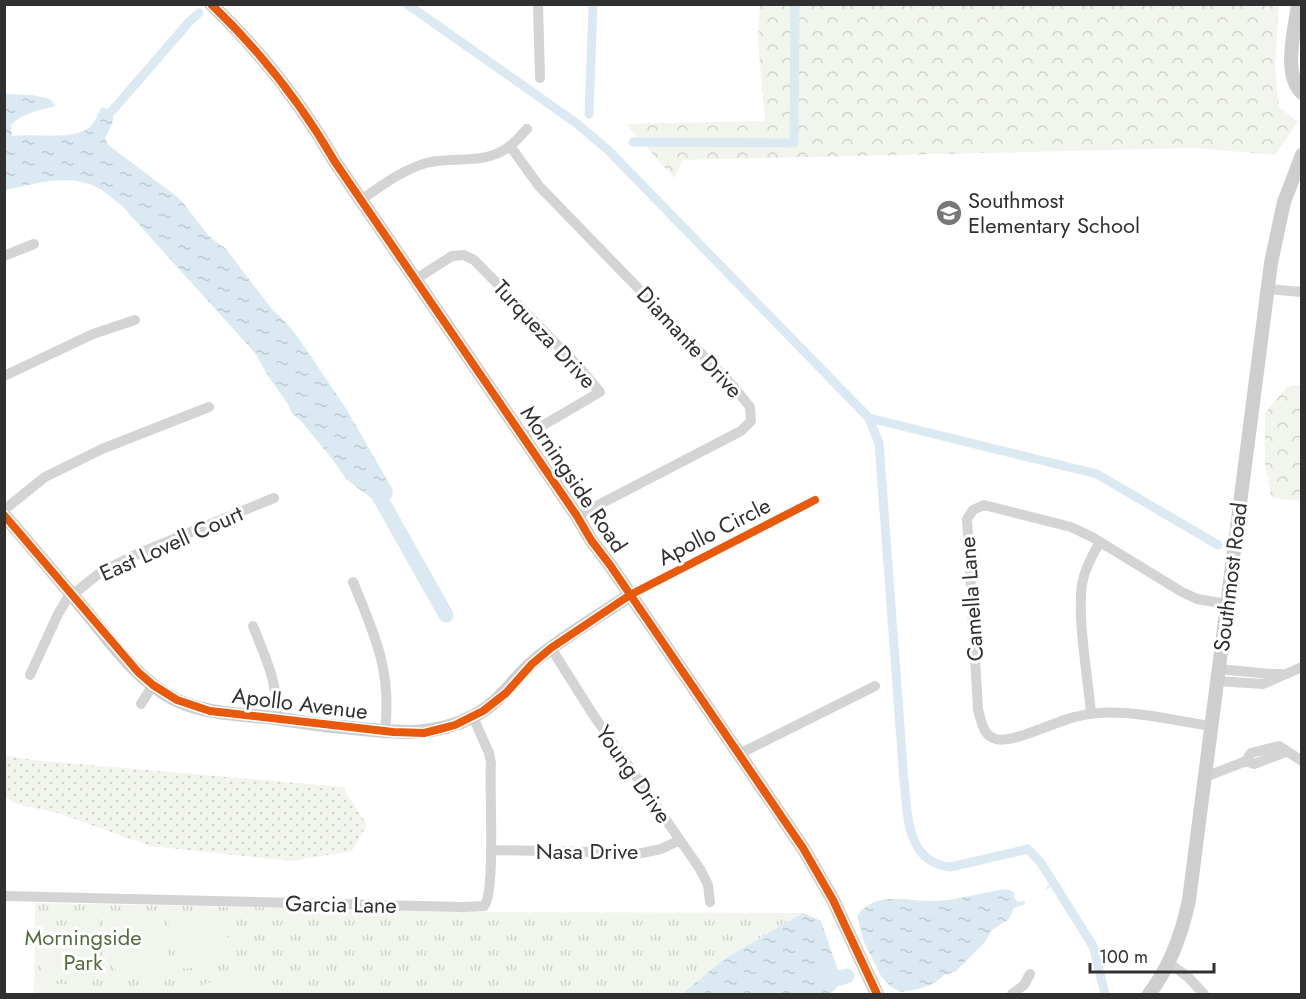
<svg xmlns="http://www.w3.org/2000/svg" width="1306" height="999" font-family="Jost,sans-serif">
<defs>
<pattern id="grass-dots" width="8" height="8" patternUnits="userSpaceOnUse" patternTransform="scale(1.5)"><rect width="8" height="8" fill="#f2f5ed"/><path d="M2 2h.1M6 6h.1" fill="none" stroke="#d0d2cc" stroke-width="1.8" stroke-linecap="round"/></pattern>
<pattern id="forest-crowns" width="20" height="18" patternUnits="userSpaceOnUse" patternTransform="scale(1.5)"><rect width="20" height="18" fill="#f2f5ed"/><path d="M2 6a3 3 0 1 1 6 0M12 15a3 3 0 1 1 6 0" fill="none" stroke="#d0d2cc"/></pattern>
<pattern id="park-tufts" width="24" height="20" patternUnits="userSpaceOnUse" patternTransform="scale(1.5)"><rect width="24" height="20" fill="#f2f5ed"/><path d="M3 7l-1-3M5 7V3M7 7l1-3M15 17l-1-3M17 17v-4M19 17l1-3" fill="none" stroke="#d0d2cc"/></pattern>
<pattern id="water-ripples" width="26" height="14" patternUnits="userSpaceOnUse" patternTransform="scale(1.5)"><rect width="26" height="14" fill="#dbeaf2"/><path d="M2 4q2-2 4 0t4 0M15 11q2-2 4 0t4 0" fill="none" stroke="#bcc9d0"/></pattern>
</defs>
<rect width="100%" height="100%" fill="#fff"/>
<path fill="url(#grass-dots)" d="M 4,755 L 32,760 L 343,787 L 367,825 L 352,851 L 292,861 L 150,846 L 58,813 L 16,804 L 5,797 Z"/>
<path fill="url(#forest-crowns)" d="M 760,5 L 1279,5 L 1275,68 L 1279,107 L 1298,122 L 1275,155 L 1195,148 L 683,160 L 674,178 L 626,124 L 765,121 L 758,41 Z
M 1301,385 L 1301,501 L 1272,498 L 1265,466 L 1265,413 L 1287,387 Z"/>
<path fill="url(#park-tufts)" d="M 35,903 L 499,912 L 803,913 L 724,959 L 682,994 L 34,994 Z"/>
<path fill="#f2f5ed" d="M 183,912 C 199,911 221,923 228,938 C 230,944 232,951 234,958 L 185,969 L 178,965 L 167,915 Z
M 115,916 C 138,917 158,925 167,950 C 170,956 169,966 169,973 L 119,973 L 113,967 Z
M 83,920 L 98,920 L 97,971 L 90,976 L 41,974 C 41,967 41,960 43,954 C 47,937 67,922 83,920 Z
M 225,979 C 254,979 272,982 298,994 L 183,994 L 201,985 Z
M 39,984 L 88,984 L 95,990 L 94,994 L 39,994 Z"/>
<path fill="url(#water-ripples)" d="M 5,94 L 32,95 L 50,99 L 56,106 C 41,110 22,113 11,125 L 12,136 C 32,133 75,141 90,127 C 96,122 97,113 102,107 L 112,111 C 116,120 109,130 105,138 L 107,144 L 180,199 L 209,236 L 226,249 L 272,309 L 291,328 L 306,349 L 347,410 L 393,490 L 392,497 L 382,506 L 346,479 L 333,460 L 301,421 L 292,414 L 288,404 L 268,376 L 255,353 L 122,206 C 115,201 108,194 100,189 C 70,172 36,184 5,190 Z
M 1006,889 L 1014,892 L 1014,898 L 1018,902 L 1025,901 L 1025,904 L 1014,908 L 1009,919 L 992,930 L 985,942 L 955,972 L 944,975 L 935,983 L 919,989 L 901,992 L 891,987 L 881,976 L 864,942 L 857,916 C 876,889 908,902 936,901 C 958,900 984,892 1006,889 Z
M 803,913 L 821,921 L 842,982 L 830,994 L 682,994 L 724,959 Z"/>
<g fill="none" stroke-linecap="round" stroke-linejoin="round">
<path stroke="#dbeaf2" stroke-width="2" d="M 1047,888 L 1054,883"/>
<path stroke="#dbeaf2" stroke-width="9" d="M 407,4 L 576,123 L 608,150 L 869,418 L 879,443 L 904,781 C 908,815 906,862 950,867 L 1028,849 L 1041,863 L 1093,946 L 1105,994
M 112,111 L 189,22 L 199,13
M 589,114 L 593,4
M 633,142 L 794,143 L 795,4
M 869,418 L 1097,474 L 1218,545"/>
<path stroke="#dbeaf2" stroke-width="15" d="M 374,487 L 446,615
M 823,976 L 841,978 L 847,976"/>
<path stroke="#d4d4d4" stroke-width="10" d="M 538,4 L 540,78
M 510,146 L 539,186 L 734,387 L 750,407 L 751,421 L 741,431 L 577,516
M 361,200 C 382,185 405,168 430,162 C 456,157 485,164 507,148 C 515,143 521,135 527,129
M 4,256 L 34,244
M 416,279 L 452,256 L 464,255 L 474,260 L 579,367 L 600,392 L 523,437
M 1268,289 L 1302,292
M 4,376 L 93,334 L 135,320
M 4,510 L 45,477 L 102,449 L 209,407
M 353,582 C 375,635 392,672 385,731
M 630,595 L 815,500
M 253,626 C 265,656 279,685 276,718
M 551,648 L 592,713 L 700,869 L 708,885 L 710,902
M 1219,669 L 1270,674 L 1281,674
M 30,675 L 58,614 L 67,599 L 101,572 L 135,555 L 274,498
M 1217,681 L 1263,684 L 1302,667
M 141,704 L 153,685
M 1091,714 C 1088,676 1077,620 1082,584 C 1085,568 1092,555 1100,542
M 1211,726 C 1167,720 1118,705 1075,717 C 1056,721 1012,744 996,739 C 982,735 982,721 978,710 L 967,519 L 973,510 L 984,505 L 1071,527 L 1092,537 L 1182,592 L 1197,599 L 1227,604
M 739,754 L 875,686
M 1246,761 L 1254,764 L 1286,752
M 1205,777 L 1246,761 L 1251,753 L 1279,746 L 1302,761
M 491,850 L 642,853 L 661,849 L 680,840
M 4,896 L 464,907 L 484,906 C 496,893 489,787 491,763 L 489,753 L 473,717
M 1169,963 L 1188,977 L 1204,994
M 1012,994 L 1024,985 L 1030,974"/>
<path stroke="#cecece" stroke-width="14" d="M 211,4 C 260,51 301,103 335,162 L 577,516 L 591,540 L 610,565 L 803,848 L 833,900 L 877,994
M 1298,4 C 1295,29 1282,74 1302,93
M 4,515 C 31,546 57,577 83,608 C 110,640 137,681 176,700 C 206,714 241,714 274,718 C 296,721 318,725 341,727 C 389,731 428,740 474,716 C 501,702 511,681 533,662 C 563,637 598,617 630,595
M 1149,994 C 1170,967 1182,933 1189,900 L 1271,263 L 1284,202 L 1302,155"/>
<g stroke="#fff" stroke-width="11">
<path id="cycleway" d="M 211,4 C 260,51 301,103 335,162 L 577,516 L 591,540 L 610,565 L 803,848 L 833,900 L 877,994
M 4,515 L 138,672 L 153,685 L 177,700 L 210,711 L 393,732 L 424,733 L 440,729 L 455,725 L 483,711 L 506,693 L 532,664 L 551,648 L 630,595 L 815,500"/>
</g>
<use href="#cycleway" stroke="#e8590c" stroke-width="8"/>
</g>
<defs>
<g id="school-disc" transform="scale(1.35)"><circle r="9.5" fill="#787878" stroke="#fff"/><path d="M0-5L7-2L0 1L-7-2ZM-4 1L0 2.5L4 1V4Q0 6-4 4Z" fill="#fff"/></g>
</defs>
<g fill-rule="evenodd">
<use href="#school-disc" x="949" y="213"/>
</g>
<g text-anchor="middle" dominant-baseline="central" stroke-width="6" stroke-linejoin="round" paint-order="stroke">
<g font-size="22" fill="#303030" stroke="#fff" text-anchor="start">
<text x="968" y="200">Southmost<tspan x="968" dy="25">Elementary School</tspan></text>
</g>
<g font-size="22" fill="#303030" stroke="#fff">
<text transform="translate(545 334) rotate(47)">Turqueza Drive</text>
<text transform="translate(690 342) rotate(47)">Diamante Drive</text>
<text transform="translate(574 479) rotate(56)">Morningside Road</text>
<text transform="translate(714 531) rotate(-27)">Apollo Circle</text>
<text transform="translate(171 543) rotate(-24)">East Lovell Court</text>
<text transform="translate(1230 577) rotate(-83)">Southmost Road</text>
<text transform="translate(971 599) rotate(-94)">Camella Lane</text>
<text transform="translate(300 703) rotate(7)">Apollo Avenue</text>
<text transform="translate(634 774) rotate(55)">Young Drive</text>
<text x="587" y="851">Nasa Drive</text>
<text transform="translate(341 904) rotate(1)">Garcia Lane</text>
</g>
<g font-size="22" fill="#566c3d" stroke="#fff">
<text x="83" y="937">Morningside<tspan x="83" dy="25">Park</tspan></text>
</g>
</g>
<rect width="1306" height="999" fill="none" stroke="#303030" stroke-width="12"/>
<path d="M1090 963v9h124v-9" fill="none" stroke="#303030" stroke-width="3"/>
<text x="1099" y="963" font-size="18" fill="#303030" stroke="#ffffff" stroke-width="4.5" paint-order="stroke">100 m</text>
</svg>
